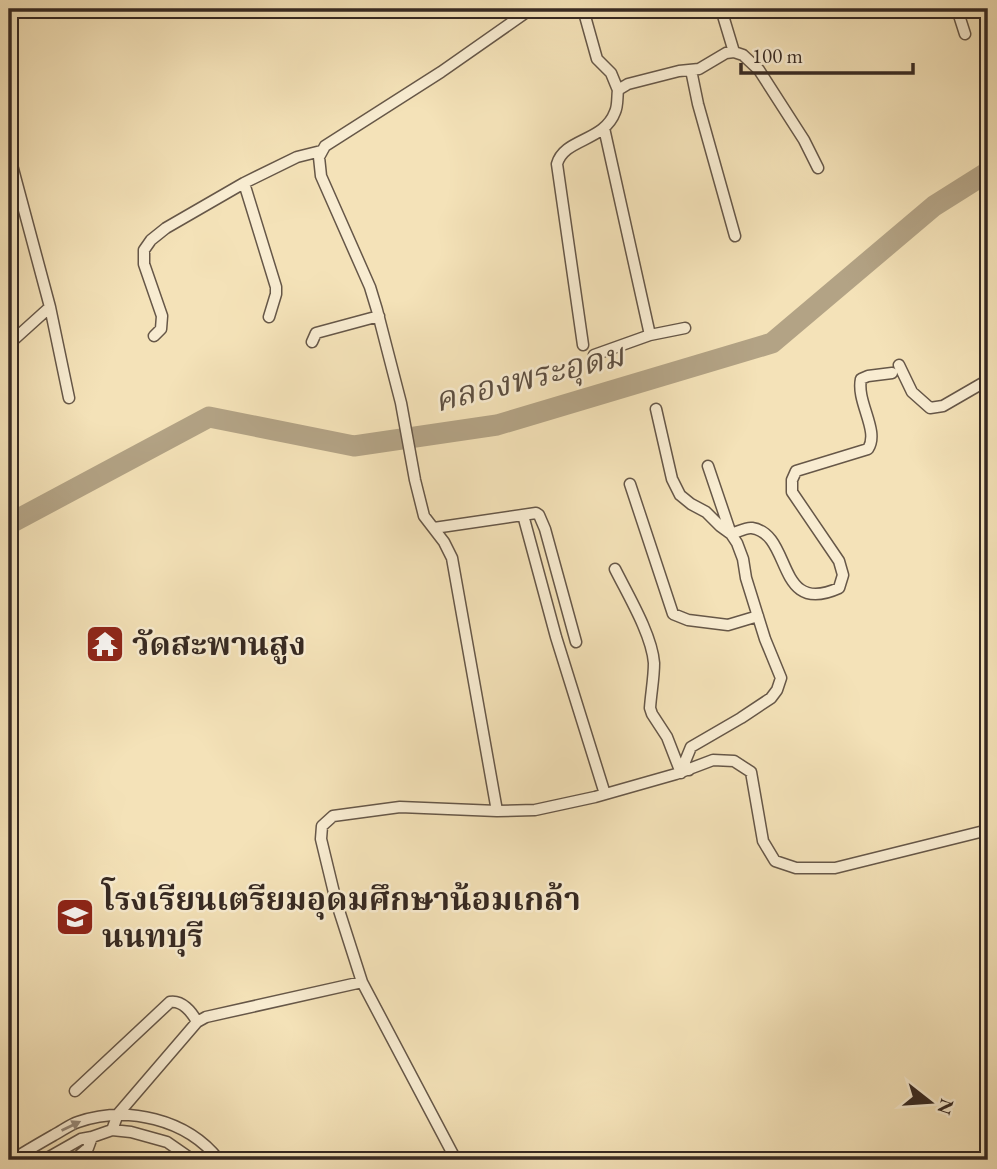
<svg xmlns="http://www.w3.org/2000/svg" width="997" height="1169" font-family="'EB Garamond','Noto Serif Thai',serif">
<rect width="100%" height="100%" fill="#f4e2b8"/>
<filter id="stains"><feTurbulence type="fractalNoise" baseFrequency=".00286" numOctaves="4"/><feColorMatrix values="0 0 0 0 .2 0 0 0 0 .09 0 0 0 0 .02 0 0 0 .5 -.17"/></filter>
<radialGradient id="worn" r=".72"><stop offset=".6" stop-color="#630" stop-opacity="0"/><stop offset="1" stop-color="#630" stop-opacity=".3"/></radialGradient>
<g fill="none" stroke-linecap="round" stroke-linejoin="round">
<path stroke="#b3a385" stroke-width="21" d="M 9,524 L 209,417 L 354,446 L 497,425 L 772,343 L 934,206 L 988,172"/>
<g stroke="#665748" stroke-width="13">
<path id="minor" d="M 583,9 L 597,59 L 611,73 L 618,90 L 628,84 L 679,71 L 699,69 L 726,53 L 734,52 L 743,55 L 759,70 L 804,140 L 818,168
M 721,9 L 734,52
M 957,9 L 965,34
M 691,70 L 698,104 L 735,236
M 604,128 L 650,335 L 685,328
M 9,154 L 50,307 L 69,398
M 244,183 L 276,287 L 276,294 L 269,317
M 154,336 L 161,329 L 162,316 L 144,264 L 144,250 L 151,240 L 166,228 L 244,183 L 297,157 L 321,151
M 312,342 L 316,333 L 379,316
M 9,344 L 50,307
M 583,345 L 557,164 C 564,138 604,142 615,112 C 618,106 617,97 618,90
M 594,355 L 650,335
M 899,365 L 912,392 L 930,408 L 943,406 L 988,380
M 656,409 L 672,479 L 680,495 L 691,504 L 706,512 L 720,526 L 731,534 L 737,543 L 743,559 L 746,578 L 765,639 L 781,678 L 777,690 L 771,698 L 741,718 L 691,747 L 684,764 L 689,770
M 708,466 L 731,534 C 738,532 746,527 752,528 C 793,534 775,617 839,588 L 843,575 L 839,561 L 792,492 L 792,480 L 796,471 L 868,449 C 880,431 856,402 861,379 L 868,376 L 892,373
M 630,484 L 673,614 L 688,620 L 728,625 L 758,616
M 523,515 L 556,637 L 605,794
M 434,528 L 536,513 L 539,515 L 545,529 L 576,642
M 615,569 C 628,595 652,635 654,663 C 654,678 651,693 650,708 L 652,714 L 667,737 L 681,773
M 497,811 L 452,558 L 444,542 L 424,516 L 415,480 L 401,403 L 377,310 L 370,287 L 321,176 L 319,157 L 325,146 L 441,72 L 531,9
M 75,1091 L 170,1002 C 182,1000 192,1012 197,1022
M 112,1130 L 118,1114 L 197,1022 L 206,1017 L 362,982
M 12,1160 C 26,1151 40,1143 54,1135 C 62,1131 69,1125 78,1122 C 127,1105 187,1119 219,1160
M 44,1160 L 81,1139 L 92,1137 L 112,1130 L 131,1132 L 167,1142 L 193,1160
M 74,1160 L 88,1148 L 92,1137
M 456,1160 L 362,982 L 336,901 L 321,839 L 322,826 L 333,816 L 400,807 L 497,811 L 535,810 L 595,797 L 676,774 L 713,760 L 734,761 L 751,772 L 763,841 L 775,861 L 796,868 L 835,868 L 988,830"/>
</g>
<use href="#minor" stroke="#f8ecd1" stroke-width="10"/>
</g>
<defs><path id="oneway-solid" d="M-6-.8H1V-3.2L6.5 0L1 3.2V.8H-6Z" transform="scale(1.75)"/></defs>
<use fill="#978a7a" href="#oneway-solid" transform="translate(71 1126) rotate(-26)"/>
<defs>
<g id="temple-square" transform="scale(2.0125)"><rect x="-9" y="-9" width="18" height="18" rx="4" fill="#8f2418" stroke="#f8ecd1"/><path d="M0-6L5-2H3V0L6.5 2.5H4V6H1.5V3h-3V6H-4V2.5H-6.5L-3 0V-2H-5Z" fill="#fff"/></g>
<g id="school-square" transform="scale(2.0125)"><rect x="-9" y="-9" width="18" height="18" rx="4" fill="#8f2418" stroke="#f8ecd1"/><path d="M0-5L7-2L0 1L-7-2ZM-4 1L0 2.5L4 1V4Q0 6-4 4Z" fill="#fff"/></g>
</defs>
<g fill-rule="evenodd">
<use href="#temple-square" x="105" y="644"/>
<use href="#school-square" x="75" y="917"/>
</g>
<g text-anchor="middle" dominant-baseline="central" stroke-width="5" stroke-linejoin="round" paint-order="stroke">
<g font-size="32" font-weight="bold" fill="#362922" stroke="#f8ecd1" text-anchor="start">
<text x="132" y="644">วัดสะพานสูง</text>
<text x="102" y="899">โรงเรียนเตรียมอุดมศึกษาน้อมเกล้า<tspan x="102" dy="37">นนทบุรี</tspan></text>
</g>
<g font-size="33" font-style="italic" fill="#5c4e40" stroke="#f8ecd1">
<text transform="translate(529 377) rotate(-14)">คลองพระอุดม</text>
</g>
</g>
<rect width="997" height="1169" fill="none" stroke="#f4e2b8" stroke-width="35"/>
<rect x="10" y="10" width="976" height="1148" fill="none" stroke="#362922" stroke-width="3.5"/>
<rect x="18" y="18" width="962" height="1134" fill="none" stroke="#362922" stroke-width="2"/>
<g transform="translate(930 1102) rotate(107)" stroke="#f8ecd1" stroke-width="5" paint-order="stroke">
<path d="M0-5L12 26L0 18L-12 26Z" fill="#362922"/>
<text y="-10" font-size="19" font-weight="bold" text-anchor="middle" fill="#362922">N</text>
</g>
<path d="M741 63v10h172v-10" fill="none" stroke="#362922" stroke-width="3.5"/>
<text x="752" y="63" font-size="21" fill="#362922" stroke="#f8ecd1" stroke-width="5" paint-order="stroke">100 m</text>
<rect width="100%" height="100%" filter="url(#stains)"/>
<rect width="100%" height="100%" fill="url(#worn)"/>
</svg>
